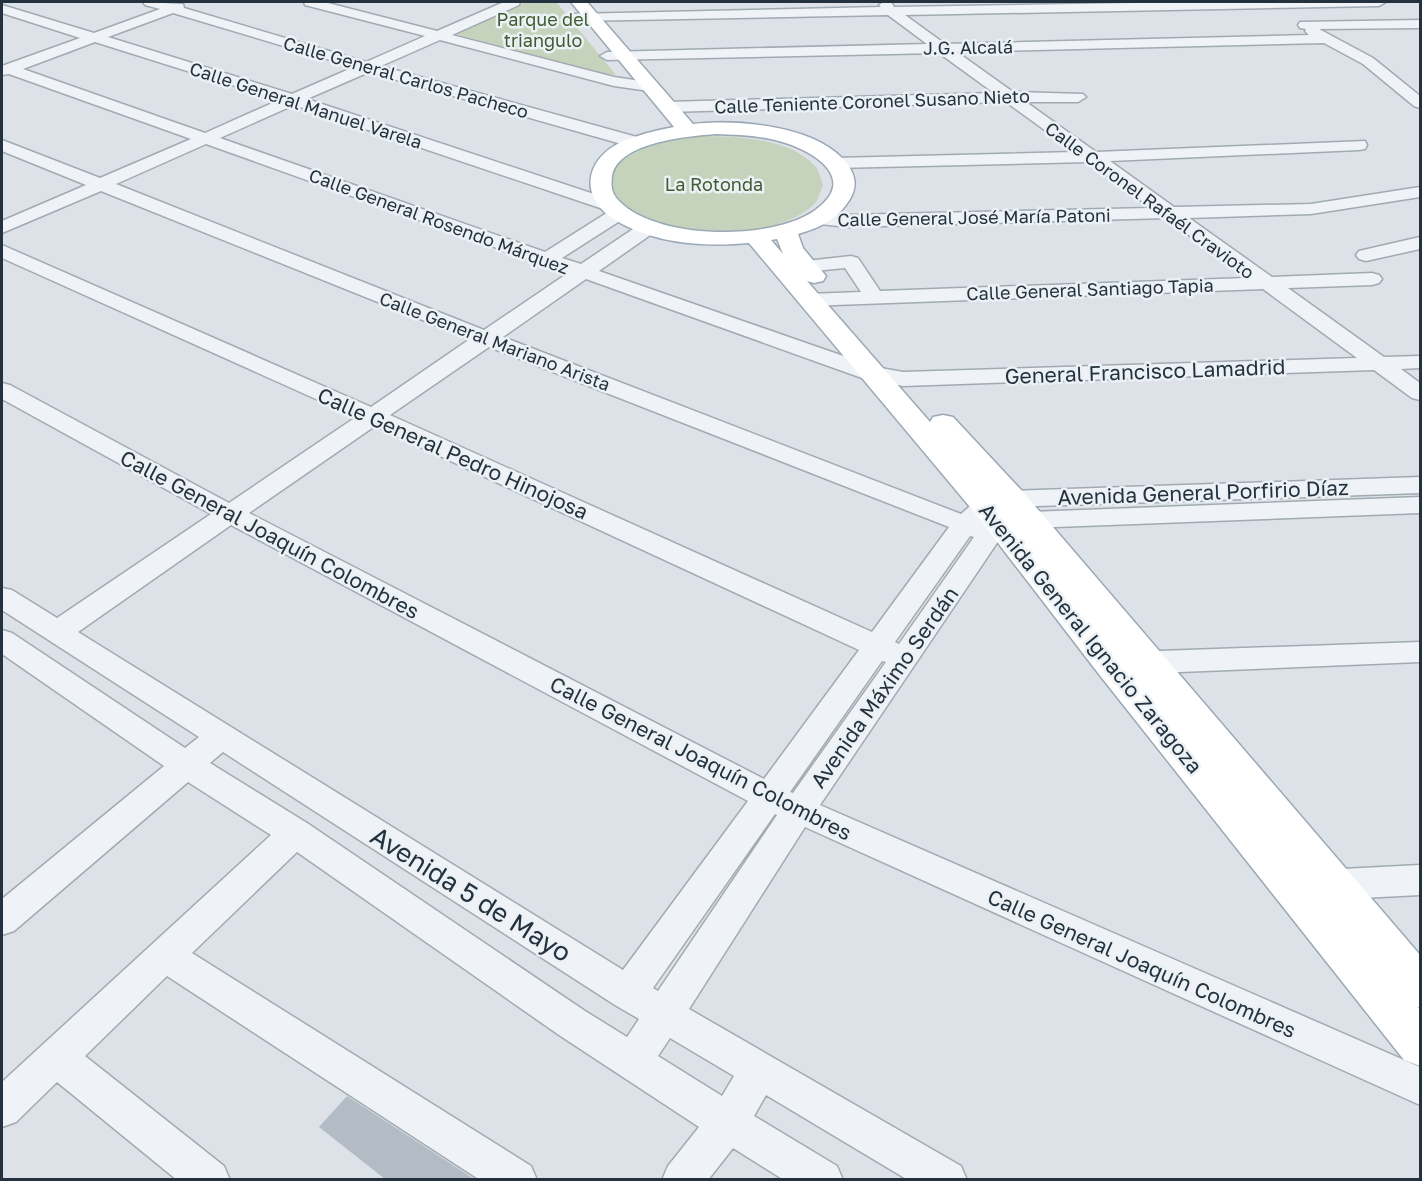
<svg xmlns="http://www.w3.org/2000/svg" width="1422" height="1181" font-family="'Golos Text',sans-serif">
<rect width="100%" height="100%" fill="#dce2e8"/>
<path fill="#c5d3bc" d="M 526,2 L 556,2 L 616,75 L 594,72 L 453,33 Z
M 709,136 C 744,137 791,139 816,167 C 819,172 821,179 823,185 C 821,190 819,197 816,202 C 788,235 695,241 657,226 C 642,220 627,210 613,202 L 610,171 C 638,144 672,139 709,136 Z"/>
<path fill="#b3bcc5" d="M 347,1096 L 465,1173 L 474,1179 L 385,1179 L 319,1127 Z"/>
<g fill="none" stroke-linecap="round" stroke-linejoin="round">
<g stroke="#a1aab2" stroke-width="3">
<path id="minor" d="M 143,2 L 183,4 L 184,8 L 366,62 L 425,36 L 305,5 L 304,2 L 324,2 L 437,31 L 504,2 L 520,2 L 519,5 L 452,35 L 614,77 L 654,83 L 657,86 L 649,91 L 614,86 L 440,40 L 381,66 L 644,139 L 646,143 L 644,147 L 632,147 L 369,72 L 307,99 L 615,201 L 618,205 L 615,209 L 626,209 L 629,213 L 626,217 L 562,258 L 581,264 L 642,223 L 656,223 L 658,227 L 656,231 L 599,271 L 875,367 L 903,372 L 1357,358 L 1263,289 L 808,306 L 801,304 L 798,300 L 801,296 L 808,294 L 861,292 L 845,268 L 804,272 L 797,270 L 794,266 L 797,262 L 851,256 L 858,258 L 880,291 L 1247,278 L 1166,218 L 848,227 L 810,223 L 807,219 L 810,215 L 848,215 L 1151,208 L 1089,162 L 836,168 L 830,167 L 827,163 L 830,159 L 836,158 L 1075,152 L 1006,102 L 667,112 L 659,107 L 667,102 L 994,93 L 939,53 L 607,60 L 600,56 L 607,52 L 927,44 L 888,15 L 577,21 L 572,20 L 570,17 L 572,14 L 881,7 L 879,5 L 884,2 L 891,2 L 894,7 L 1191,2 L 1386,2 L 1379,6 L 905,15 L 945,44 L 1309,35 L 1305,31 L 1306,29 L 1300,28 L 1298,25 L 1300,22 L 1420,20 L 1420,28 L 1319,29 L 1373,58 L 1420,96 L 1420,108 L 1414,106 L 1363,64 L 1324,43 L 957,52 L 1013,92 L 1083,94 L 1086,97 L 1078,102 L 1026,102 L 1096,152 L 1365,141 L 1367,145 L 1365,149 L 1359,150 L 1110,161 L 1174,207 L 1311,204 L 1420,187 L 1420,197 L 1311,214 L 1189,218 L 1272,277 L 1372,273 L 1379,275 L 1382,279 L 1379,283 L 1372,285 L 1288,288 L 1384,357 L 1420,356 L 1420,368 L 1401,369 L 1420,383 L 1420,400 L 1412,398 L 1374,370 L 903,386 L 862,378 L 586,279 L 503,337 L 961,514 L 977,500 L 1012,491 L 1420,477 L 1420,493 L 1012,507 L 995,512 L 983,522 L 988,524 L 993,520 L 1030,512 L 1420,497 L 1420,513 L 1030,528 L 1010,533 L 999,540 L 820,805 L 1420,1067 L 1420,1105 L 805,827 L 689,1009 L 961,1166 L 967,1180 L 908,1180 L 766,1095 L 754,1116 L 837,1166 L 843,1180 L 784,1180 L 733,1148 L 708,1180 L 662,1180 L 668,1166 L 699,1127 L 559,1035 L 297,852 L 192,953 L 531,1166 L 537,1180 L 480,1180 L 167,976 L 85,1056 L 224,1166 L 230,1180 L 177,1180 L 57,1082 L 16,1122 L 2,1127 L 2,1082 L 271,835 L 188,782 L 14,931 L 2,935 L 2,899 L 164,766 L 2,654 L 2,630 L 12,633 L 185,748 L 199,737 L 2,610 L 2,588 L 12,590 L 57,618 L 211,514 L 2,399 L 2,383 L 10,385 L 229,503 L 356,417 L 2,258 L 2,245 L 371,407 L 470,339 L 101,191 L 2,233 L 2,221 L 86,185 L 2,151 L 2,140 L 100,178 L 191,139 L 9,74 L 2,75 L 2,66 L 80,38 L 2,13 L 2,5 L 94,33 L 160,9 L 145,5 ZM 173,13 L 354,67 L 292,94 L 108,37 ZM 95,42 L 279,100 L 205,133 L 23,69 ZM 294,105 L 603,209 L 613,209 L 545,252 L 220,138 ZM 206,144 L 539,263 L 568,273 L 484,330 L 116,184 ZM 489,347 L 949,527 L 872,632 L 390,415 ZM 375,426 L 859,650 L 764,779 L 249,513 ZM 231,525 L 748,801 L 623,970 L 78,632 ZM 970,536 L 974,537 L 899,644 L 895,642 ZM 882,661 L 886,662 L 793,793 L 790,792 ZM 223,752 L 615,1005 L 639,1019 L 627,1037 L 585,1011 L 307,823 L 210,763 ZM 775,814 L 777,815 L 658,991 L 653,988 ZM 670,1038 L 734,1076 L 722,1096 L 658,1056 Z
M 1420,237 L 1420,249 L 1366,261 L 1359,259 L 1356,255 L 1359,251 Z
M 1420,642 L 1420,662 L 1131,674 L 1121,670 L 1117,663 L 1121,656 L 1131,652 Z
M 1420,865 L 1420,895 L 1323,900 L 1311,895 L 1306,885 L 1311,875 L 1323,870 Z"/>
</g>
<g stroke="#9aa9b5" stroke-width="3">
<path id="major" d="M 571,2 L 587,2 L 693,124 C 737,119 819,125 848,165 C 856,177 857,187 850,199 C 838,219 820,228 798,234 L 803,248 L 826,276 L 823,281 L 814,283 L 807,281 L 930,422 L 933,417 L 943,415 L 953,417 L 1023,492 L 1420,955 L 1420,1007 L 1418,1007 L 1420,1010 L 1420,1066 L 1404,1060 L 1098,673 L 975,513 L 749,243 C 705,247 654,244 615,220 C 579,198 584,160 621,142 C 638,135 656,130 674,127 ZM 716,134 C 736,135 756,135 775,140 C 810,148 862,178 814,211 C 770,241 657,240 619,201 C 611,193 611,186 612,176 C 618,142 689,136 716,134 ZM 777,239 L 783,254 L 771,240 Z"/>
</g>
<use href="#minor" fill="#eff2f6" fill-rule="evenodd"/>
<use href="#major" fill="#fff" fill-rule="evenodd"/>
</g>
<g text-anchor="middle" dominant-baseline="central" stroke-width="5" stroke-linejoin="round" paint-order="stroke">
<g font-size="18" fill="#3f5c30" stroke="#ebf1f5">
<text x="543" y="19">Parque del<tspan x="543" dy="21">triangulo</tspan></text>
<text x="714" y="184">La Rotonda</text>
</g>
<g font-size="18" fill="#24323f" stroke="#ebf1f5">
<text transform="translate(968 47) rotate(-1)">J.G. Alcalá</text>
<text transform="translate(406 77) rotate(16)">Calle General Carlos Pacheco</text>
<text transform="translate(872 101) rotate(-2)">Calle Teniente Coronel Susano Nieto</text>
<text transform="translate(306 105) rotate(18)">Calle General Manuel Varela</text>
<text transform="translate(1150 200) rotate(36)">Calle Coronel Rafaél Cravioto</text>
<text transform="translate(974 217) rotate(-1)">Calle General José María Patoni</text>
<text transform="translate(439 221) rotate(20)">Calle General Rosendo Márquez</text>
<text transform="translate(1090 289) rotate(-2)">Calle General Santiago Tapia</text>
<text transform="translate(495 341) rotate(21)">Calle General Mariano Arista</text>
</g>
<g font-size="21" fill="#24323f" stroke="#ebf1f5">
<text transform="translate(1145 371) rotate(-2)">General Francisco Lamadrid</text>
<text transform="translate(453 453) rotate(24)">Calle General Pedro Hinojosa</text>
<text transform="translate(1203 492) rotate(-2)">Avenida General Porfirio Díaz</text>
<text transform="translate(270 534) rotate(28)">Calle General Joaquín Colombres</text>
<text transform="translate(1091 638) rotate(51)">Avenida General Ignacio Zaragoza</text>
<text transform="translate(884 687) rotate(-55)">Avenida Máximo Serdán</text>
<text transform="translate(701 758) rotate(27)">Calle General Joaquín Colombres</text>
<text transform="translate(1142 963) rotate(24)">Calle General Joaquín Colombres</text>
</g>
<g font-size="26" fill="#24323f" stroke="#ebf1f5">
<text transform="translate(471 894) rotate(32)">Avenida 5 de Mayo</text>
</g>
</g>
<rect width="1422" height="1181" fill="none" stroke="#24323f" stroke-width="6"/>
</svg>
